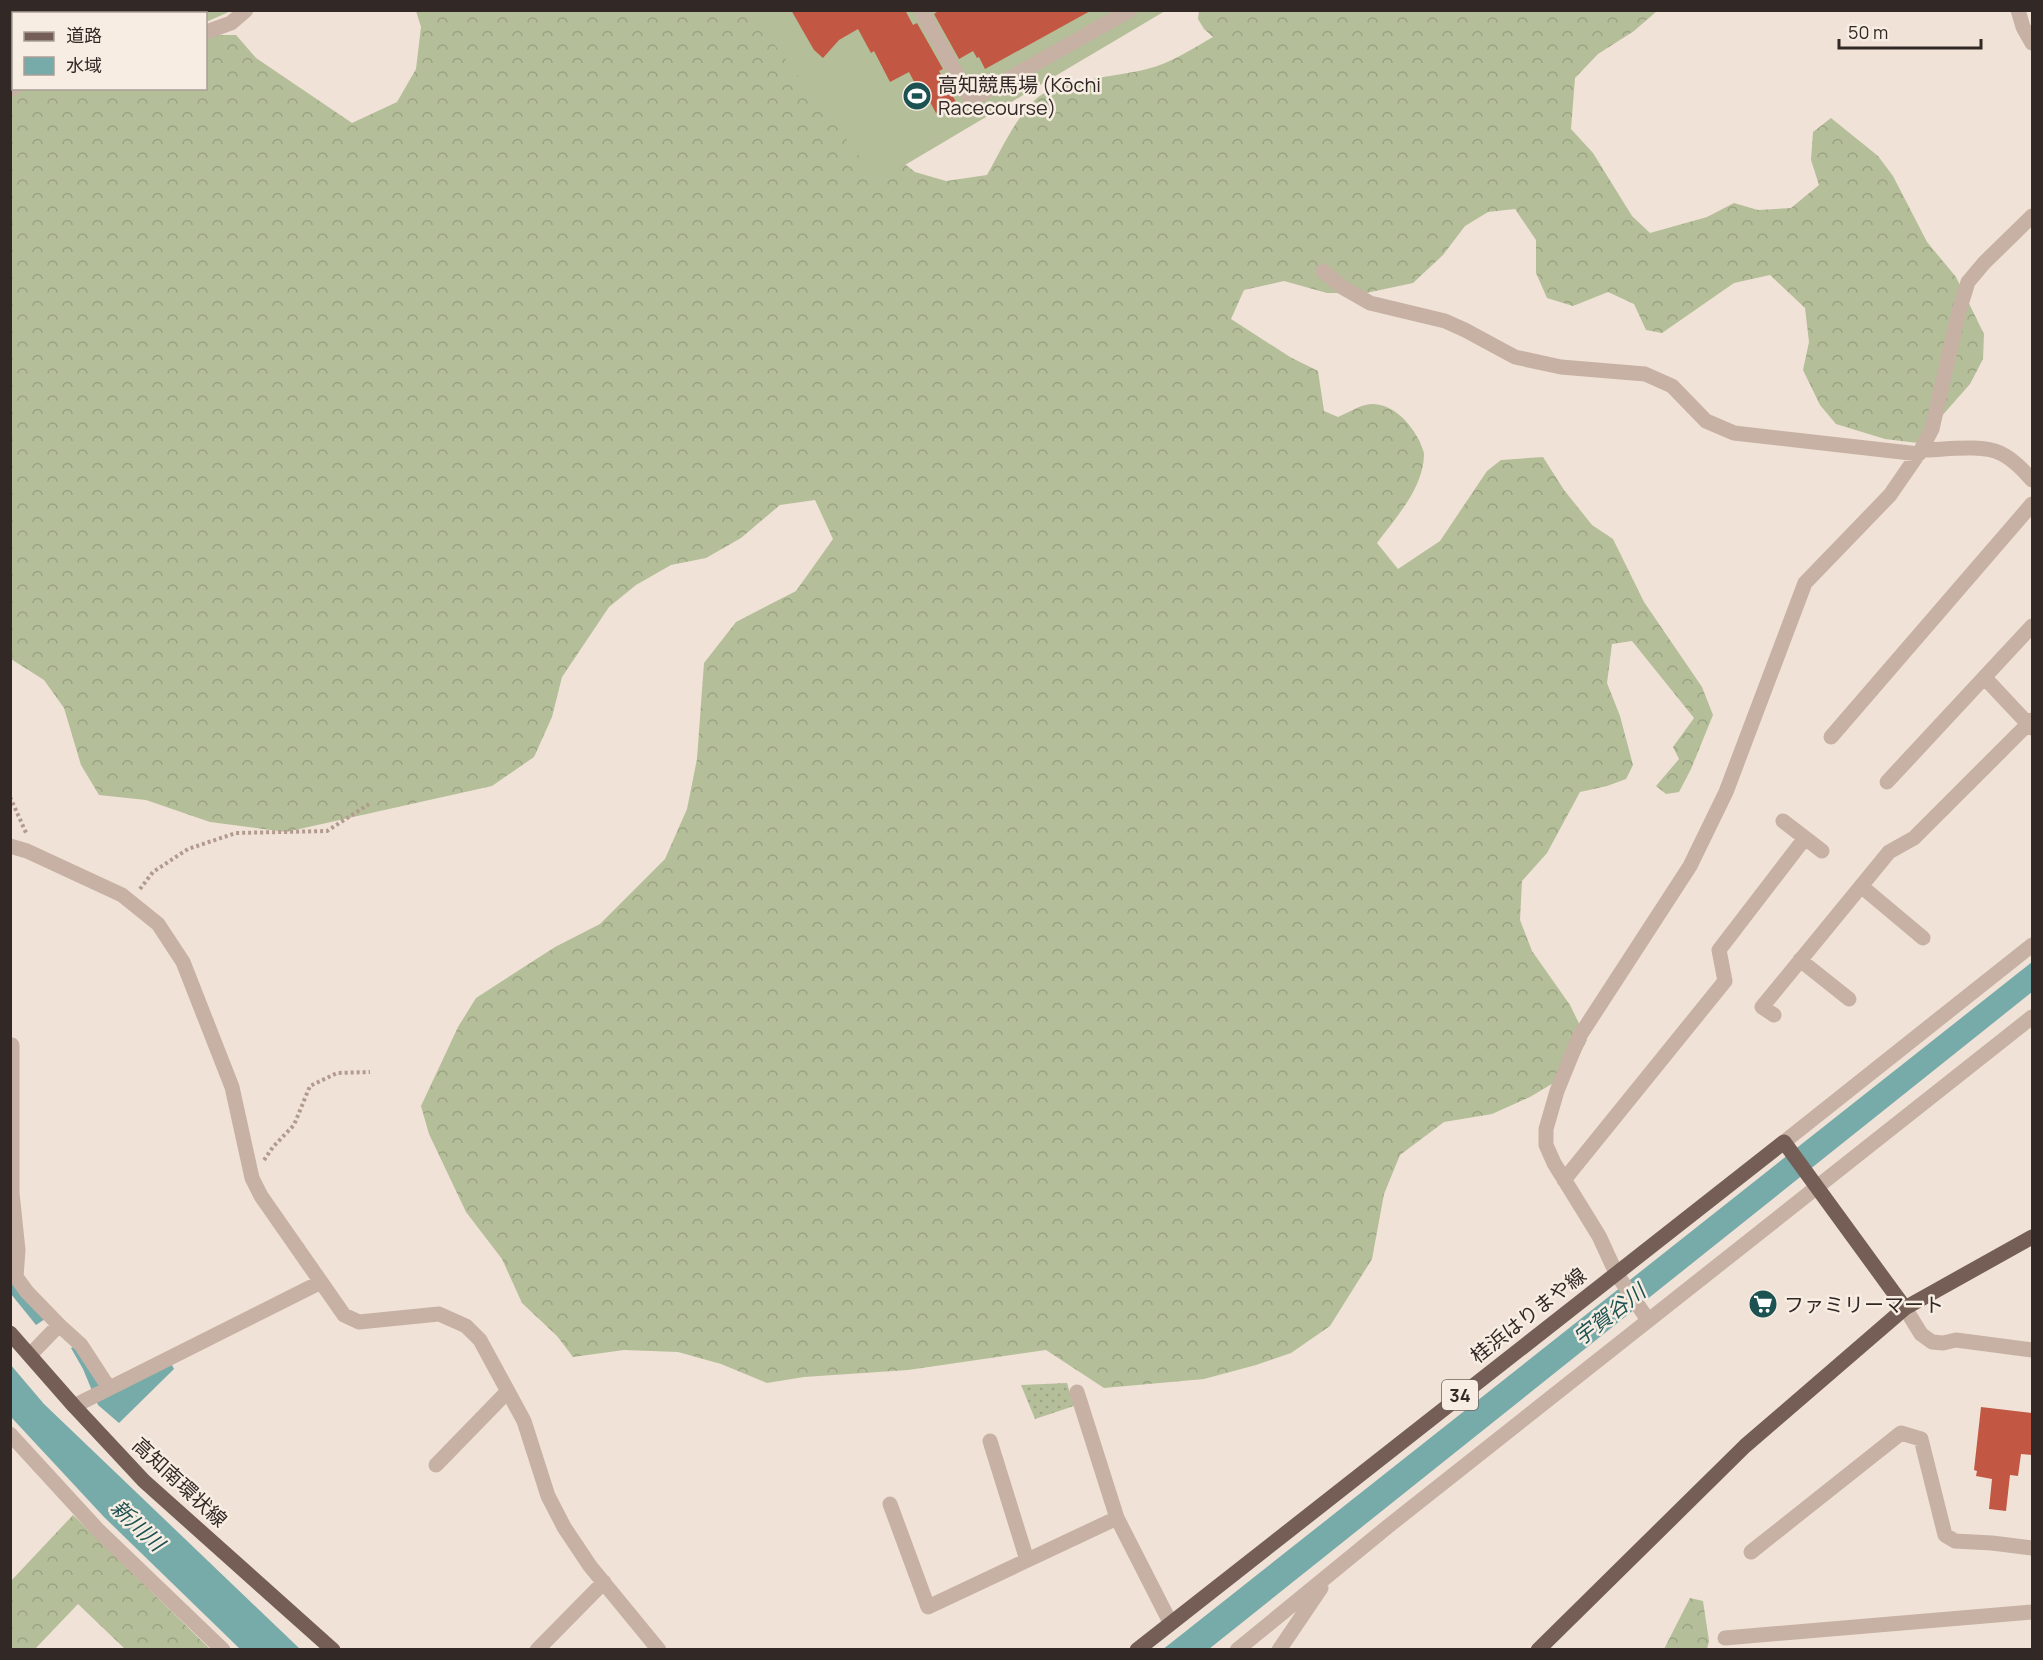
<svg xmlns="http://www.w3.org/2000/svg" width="2043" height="1660" font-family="Manrope,'Noto Sans JP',sans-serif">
<defs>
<pattern id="green-dots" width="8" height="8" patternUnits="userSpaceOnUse" patternTransform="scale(1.5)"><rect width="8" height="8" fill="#b4be98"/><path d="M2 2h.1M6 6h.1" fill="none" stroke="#9ba383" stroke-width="1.8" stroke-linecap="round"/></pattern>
<pattern id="forest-crowns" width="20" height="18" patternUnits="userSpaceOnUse" patternTransform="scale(1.5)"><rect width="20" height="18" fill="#b4be98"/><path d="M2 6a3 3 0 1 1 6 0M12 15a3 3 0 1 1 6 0" fill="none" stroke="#9ba383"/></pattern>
</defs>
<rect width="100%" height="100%" fill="#f0e2d7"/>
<path fill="url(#green-dots)" d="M 1067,1383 L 1074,1406 L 1035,1419 L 1021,1385 Z"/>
<path fill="url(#forest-crowns)" d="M 134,10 L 231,11 L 206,22 L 206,14 L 124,14 Z
M 416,11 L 752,11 L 832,108 L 915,172 L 946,181 L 987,175 C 1001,151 1016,116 1037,98 C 1060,79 1117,77 1147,69 C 1171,63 1192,49 1213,37 L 1204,29 L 1198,19 L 1199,11 L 1657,11 L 1634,31 L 1598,54 L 1575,78 L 1571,129 L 1593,153 L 1632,216 L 1650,233 L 1707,217 L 1734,203 L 1758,210 L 1791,208 L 1819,185 L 1811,160 L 1813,132 L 1831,118 L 1878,156 L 1893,176 L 1927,242 L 1956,277 L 1984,334 L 1983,359 L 1970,384 L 1918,443 L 1885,439 L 1836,424 L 1820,405 L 1803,370 L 1809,342 L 1805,308 L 1770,275 L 1734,283 L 1662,333 L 1646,330 L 1634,304 L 1608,292 L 1573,306 L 1547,298 L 1536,273 L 1536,240 L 1515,209 L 1488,212 L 1465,226 L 1443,255 L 1413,283 L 1366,293 L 1327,293 L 1284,281 L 1244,290 L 1231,319 L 1290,357 L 1318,371 L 1324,411 L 1338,417 C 1348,413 1361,404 1372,404 C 1394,404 1411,424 1420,442 C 1421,446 1424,450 1424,455 C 1423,489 1396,517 1377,543 L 1398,569 L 1440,541 L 1487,471 L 1501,460 L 1543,457 L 1564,490 L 1592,525 L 1613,539 L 1644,602 L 1702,687 L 1713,715 L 1691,769 L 1679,792 L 1666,794 L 1656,786 L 1679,759 L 1673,747 L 1694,718 L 1632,641 L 1612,644 L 1607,683 L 1620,716 L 1633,765 L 1626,779 L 1607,786 L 1580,792 L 1547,853 L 1522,881 L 1520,920 L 1532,951 L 1570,1005 L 1587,1040 L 1570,1073 L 1530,1097 L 1492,1114 L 1444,1122 L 1400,1155 L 1384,1194 L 1372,1259 L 1330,1326 L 1291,1353 L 1256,1365 L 1204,1379 L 1104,1388 L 1046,1350 L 908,1370 L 804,1377 L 767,1383 L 721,1364 L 678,1352 L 624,1350 L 573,1357 L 557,1336 L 522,1303 L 502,1259 L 466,1212 L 429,1134 L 421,1106 L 458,1027 L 476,998 L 555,947 L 600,924 L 665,859 L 687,809 L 697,759 L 704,663 L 736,622 L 796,591 L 833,539 L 815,500 L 780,505 L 741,538 L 706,558 L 671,565 L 636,585 L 609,607 L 562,677 L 552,717 L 534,757 L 492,786 L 286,832 L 210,822 L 146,800 L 99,795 L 81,765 L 64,708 L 44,680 L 11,659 L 10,98 L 21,89 L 206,88 L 206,35 L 236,35 L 256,58 L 352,123 L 397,102 L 416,69 L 421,27 Z
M 73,1515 L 210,1649 L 125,1649 L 78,1604 L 35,1649 L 11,1649 L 10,1582 Z
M 1690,1598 L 1703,1601 L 1709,1641 L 1707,1649 L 1664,1649 Z"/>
<path fill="#b4be98" d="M 749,11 L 1165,11 L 878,181 Z"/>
<path fill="#77abaa" d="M 99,11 L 99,10 L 179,11 L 170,14 L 100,14 Z
M 2032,962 L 2032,992 L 1209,1649 L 1162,1650 Z
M 10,1262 L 45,1319 L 36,1325 L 11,1294 Z
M 75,1346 L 100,1383 L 172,1365 L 174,1369 L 119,1423 L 98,1405 L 83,1369 L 71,1348 Z
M 10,1364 L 44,1404 L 300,1649 L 240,1649 L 104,1517 L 11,1417 Z"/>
<path fill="#c25843" d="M 791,10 L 905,10 L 913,25 L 917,23 L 943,69 L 939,71 L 956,102 L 936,113 L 929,100 L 925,103 L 909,72 L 890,82 L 874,51 L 871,53 L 858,29 L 839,40 L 823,58 L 814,50 Z
M 940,10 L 1092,10 L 985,69 L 979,57 L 977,58 L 973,51 L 959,59 L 934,14 Z
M 1981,1407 L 2032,1413 L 2032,1455 L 2021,1454 L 2018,1476 L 2010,1475 L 2006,1511 L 1989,1509 L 1992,1479 L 1976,1476 L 1977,1471 L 1974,1470 Z"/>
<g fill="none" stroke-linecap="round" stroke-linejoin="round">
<path stroke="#b29b8e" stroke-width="4" stroke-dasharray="3 3" stroke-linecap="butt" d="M 10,797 L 27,835
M 140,889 L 153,872 L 188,849 L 236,833 L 327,831 L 369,804
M 264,1160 L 273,1147 L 294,1125 L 310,1086 L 337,1073 L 370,1072"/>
<path stroke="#c7b1a4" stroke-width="15" d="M 921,10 L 971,100 L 1130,10
M 2018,10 L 2023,27 L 2032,43
M 206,32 L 231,23 L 246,10
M 10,89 L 14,88
M 1323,271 L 1342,287 L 1370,303 L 1445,321 L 1465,330 L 1515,357 L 1561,367 L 1645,374 L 1672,386 L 1706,421 L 1734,433 L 1919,454
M 1921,450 C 1942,450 1982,444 2000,453 C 2013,459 2023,470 2032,480
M 1985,678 L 2032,728
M 1831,737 L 2032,504
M 1887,782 L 2032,626
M 1783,821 L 1822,851
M 10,846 L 27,851 L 122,895 L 158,924 L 183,962 L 232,1087 L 252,1178 L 261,1196 L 344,1315 L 359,1322 L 439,1314 L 466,1326 L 480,1340 L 524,1421 L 548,1496 L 564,1527 L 590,1566 L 659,1650
M 1861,886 L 1923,938
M 1800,960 L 1849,999
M 1774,1015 L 1762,1007 L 1889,852 L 1914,838 L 2032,720
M 12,1045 L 12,1193 L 18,1250 L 16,1277 L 27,1292 L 59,1325 L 81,1345 L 109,1388
M 1784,1142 L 2032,945
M 1564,1180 L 1725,981 L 1719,950 L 1805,838
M 1905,1308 L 1921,1334 L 1932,1342 L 1943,1343 L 1956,1340 L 2032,1350
M 1648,1320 L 1616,1273 L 1599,1236 L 1554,1163 L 1546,1145 L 1546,1129 L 1557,1091 L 1579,1037 L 1690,866 L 1726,792 L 1805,583 L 1890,495 L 1921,450 L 1932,429 L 1959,311 L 1968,282 L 1984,263 L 2032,216
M 30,1355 L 59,1325
M 1077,1392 L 1117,1518 L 1170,1622
M 74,1406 L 321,1282
M 10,1434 L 99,1531 L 223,1650
M 990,1441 L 1027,1560
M 436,1465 L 507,1392
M 890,1504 L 928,1607 L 1117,1518
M 1751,1552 L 1901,1433 L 1921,1439 L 1945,1535 L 1955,1541 L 1992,1543 L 2032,1548
M 1725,1638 L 2032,1612
M 537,1650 L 604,1582
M 1237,1650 L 1391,1524 L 2032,1017
M 1279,1650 L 1321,1588"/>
<path stroke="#745e56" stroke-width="15" d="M 10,1333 L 74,1406 L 144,1481 L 333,1650
M 1137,1650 L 1784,1142 L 1905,1308
M 1538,1650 L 1745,1446 L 1905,1308 L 2032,1237"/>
</g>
<defs>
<g id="stadium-disc" transform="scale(1.5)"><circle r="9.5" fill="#1d5252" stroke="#f8ede3"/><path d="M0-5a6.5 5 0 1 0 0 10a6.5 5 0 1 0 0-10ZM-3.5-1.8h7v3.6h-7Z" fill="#fff"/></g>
<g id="supermarket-disc" transform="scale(1.5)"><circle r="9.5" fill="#1d5252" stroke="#f8ede3"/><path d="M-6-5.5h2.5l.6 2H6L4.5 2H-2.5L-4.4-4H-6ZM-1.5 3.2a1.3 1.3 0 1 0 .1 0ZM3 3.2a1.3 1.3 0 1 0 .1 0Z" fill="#fff"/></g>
</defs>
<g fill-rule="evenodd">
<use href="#stadium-disc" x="917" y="96"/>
<use href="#supermarket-disc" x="1763" y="1304"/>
</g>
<g text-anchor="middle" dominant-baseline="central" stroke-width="5" stroke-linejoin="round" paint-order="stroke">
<rect fill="#f8ede3" stroke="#6d635e" stroke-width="1.5" x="1442" y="1380" width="36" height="30" rx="4.5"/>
<g font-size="18" font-weight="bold" fill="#322825">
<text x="1460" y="1395">34</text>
</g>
<g font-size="20" fill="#322825" stroke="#f8ede3" text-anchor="start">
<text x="938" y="84">高知競馬場 (Kōchi<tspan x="938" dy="23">Racecourse)</tspan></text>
<text x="1784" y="1304">ファミリーマート</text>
</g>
<g font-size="20" fill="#322825" stroke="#f8ede3">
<text transform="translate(1528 1315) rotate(-38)">桂浜はりまや線</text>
<text transform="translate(180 1482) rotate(43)">高知南環状線</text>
</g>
<g font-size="21" font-style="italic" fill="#1d5252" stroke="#f8ede3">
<text transform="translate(1609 1314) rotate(-38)">宇賀谷川</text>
<text transform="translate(138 1525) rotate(43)">新川川</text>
</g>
</g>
<rect width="2043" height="1660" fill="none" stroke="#322825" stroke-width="24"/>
<rect x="12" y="12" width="195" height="78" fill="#f8ede3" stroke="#a99e97" stroke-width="1.5"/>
<rect x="24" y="32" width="30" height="9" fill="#745e56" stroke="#a99e97" stroke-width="1.5"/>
<text x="66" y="42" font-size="18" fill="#322825">道路</text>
<rect x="24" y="57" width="30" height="18" fill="#77abaa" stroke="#a99e97" stroke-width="1.5"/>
<text x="66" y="72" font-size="18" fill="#322825">水域</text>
<path d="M1839 39v9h142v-9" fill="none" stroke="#322825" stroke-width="3"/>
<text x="1848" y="39" font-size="18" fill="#322825" stroke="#f8ede3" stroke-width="4.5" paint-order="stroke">50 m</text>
</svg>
